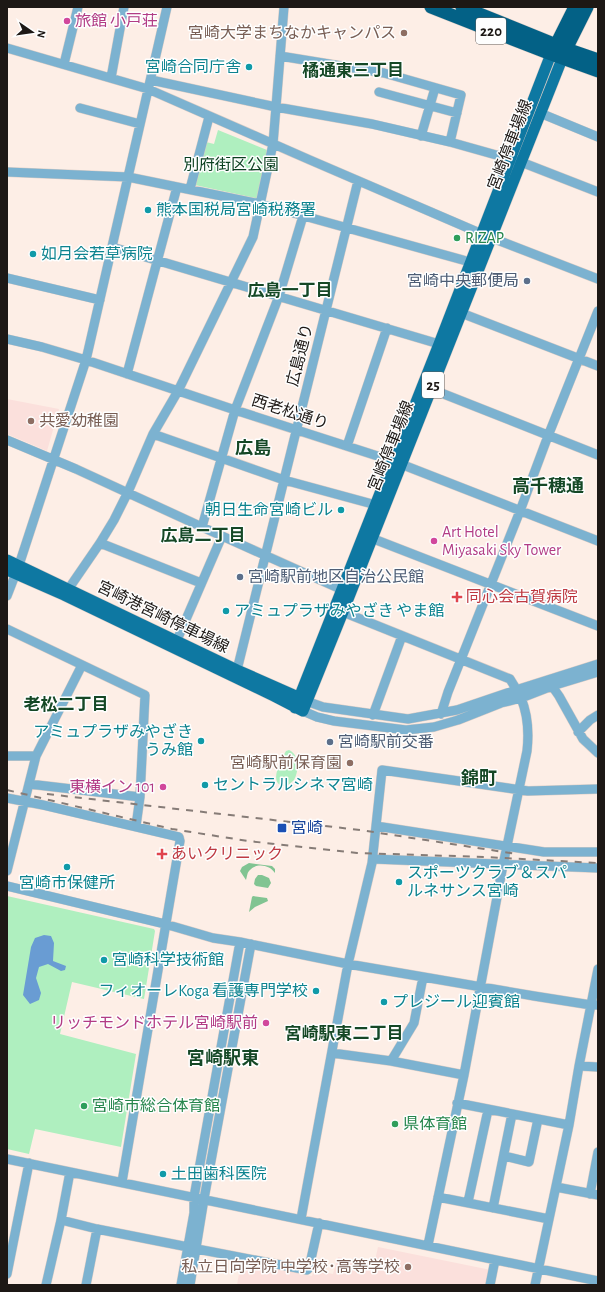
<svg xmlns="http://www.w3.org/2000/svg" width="605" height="1292" font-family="'Alegreya Sans','Noto Sans JP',sans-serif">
<rect width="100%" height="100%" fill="#fdeee6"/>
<path fill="#fbe0dc" d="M 7,399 L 59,409 L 47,451 L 7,434 Z
M 378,1247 L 491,1270 L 487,1285 L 237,1285 L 241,1262 L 312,1276 L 314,1270 L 333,1274 L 338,1257 L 374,1265 Z"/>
<path fill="#afefbf" d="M 218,130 L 267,150 L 260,199 L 195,185 L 206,142 L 214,144 Z
M 289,750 C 300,755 299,771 294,780 L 287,786 C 284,786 282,786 280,785 C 270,779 282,758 286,751 Z
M 7,896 L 154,929 L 155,931 L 144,999 L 72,982 L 60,1034 L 136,1054 L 121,1147 L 35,1129 L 29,1154 L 7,1149 Z"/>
<path fill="#81c492" d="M 249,863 L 272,866 L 275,869 L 275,873 C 270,865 256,862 249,871 C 247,873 247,877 246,880 L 240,871 L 242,867 Z
M 258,875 L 262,875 L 269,878 L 271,883 L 268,888 L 256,886 L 254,884 L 255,879 Z
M 253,896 L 267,898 L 268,901 L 255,907 L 249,912 L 252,897 Z"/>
<path fill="#699cd3" d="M 44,935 L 51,936 L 54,943 L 53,961 L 66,966 L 65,970 L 61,971 L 48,964 L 39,967 L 36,978 L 41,993 L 39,1000 L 30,1004 L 23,995 L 31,947 L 35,938 Z"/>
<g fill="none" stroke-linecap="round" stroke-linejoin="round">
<g stroke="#d9ccc5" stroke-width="10">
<path id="minor" d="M 7,48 L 148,89 L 310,160 L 482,234 L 598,279
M 280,56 L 384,73 L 461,95 L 450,142
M 64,64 L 78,7
M 111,78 L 124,7
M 151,80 L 276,107 L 372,124 L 450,142 L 521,162 L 598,192
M 379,92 L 457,113
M 80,108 L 140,124
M 540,113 L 598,137
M 421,136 L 435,88
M 7,172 L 128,177 L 177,187 L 261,204 L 470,262
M 190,189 L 209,117
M 112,247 L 439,344
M 7,278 L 100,300
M 456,311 L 598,366
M 7,339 L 42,347 L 86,360 L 235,410 L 393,461 L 598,541
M 127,374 L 177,187
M 426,387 L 598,455
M 153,434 L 284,480 L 376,505 L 380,509
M 7,440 L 76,469 L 202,527 L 347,592
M 347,446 L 387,328
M 202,527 L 235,410 L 279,296 L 303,216
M 366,536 L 598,626
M 100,543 L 201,583
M 65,594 L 100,543 L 114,520 L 128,492 L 153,434 L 178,391 L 253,237 L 273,144 L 284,7
M 7,596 L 19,565 L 86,360 L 167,7
M 336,611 L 343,612 L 510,679 C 514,686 519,692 521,698 C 528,715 529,733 527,751 L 503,865 L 464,1075 L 428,1245
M 7,629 L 145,695 L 140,797 L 136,826
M 174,647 L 222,536
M 234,676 L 237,670 L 358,181
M 552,686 L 559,696 L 583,739 L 598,753
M 306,701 L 323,707 L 408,719 L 457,710 L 516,690 L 598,664
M 303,711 L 317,717 L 334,721 L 406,730 L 434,727 L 458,720 L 501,703 L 521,698 L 552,686 L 598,672
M 441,714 L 448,692 L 520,511 L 548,436 L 598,311
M 373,715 L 402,636
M 578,732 L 590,720 L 598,715
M 7,756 L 36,756
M 29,784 L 140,797
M 7,798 L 43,805 L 179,837 L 180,841 L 122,1182
M 376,826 L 544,852 L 598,852
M 373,859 L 598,868
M 7,871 L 36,756 L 82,665
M 7,886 L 165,924 L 213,938 L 240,942 L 348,964 L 534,996 L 591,1005 L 598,1005
M 332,1053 L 391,1061 L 464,1075
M 391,1061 L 414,1023 L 423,977
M 579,1066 L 598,1067
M 457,1103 L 569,1125
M 504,1156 L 529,1162 L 538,1119
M 7,1159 L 598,1281
M 556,1187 L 598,1195
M 590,1194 L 598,1152
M 438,1197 L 549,1219
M 468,1202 L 488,1110
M 493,1208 L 512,1114
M 301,1219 L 348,964 L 372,863 L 382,770 L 528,791 L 598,789
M 61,1220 L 97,1229 L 188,1247
M 197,1249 L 307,1270 L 309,1268 L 319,1223
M 7,1274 L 29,1163
M 46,1285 L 61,1220 L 70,1172
M 86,1285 L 97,1229
M 181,1285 L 194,1213 L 194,1197 L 240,942
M 190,1285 L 204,1199 L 251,944
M 490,1285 L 495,1260
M 535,1285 L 569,1125 L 579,1066 L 598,969"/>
</g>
<g stroke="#d9ccc5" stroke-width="12">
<path id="major" d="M 7,560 L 237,670 L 305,700
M 7,570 L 64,595 L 274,696 L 303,711 L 343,612 L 562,59
M 295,708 L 439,344 L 551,54"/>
</g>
<g stroke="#d9ccc5" stroke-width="14">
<path id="highway" d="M 431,7 L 551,54 L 598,71
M 462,7 L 566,49 L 598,60
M 553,51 L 575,7
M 562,57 L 587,7"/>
</g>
<use href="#minor" stroke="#7cb2d0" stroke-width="9"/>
<use href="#major" stroke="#0e78a2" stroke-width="11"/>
<use href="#highway" stroke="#036186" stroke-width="13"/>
<path stroke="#867c77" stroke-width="2" stroke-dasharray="7 7" stroke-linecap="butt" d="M 7,790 L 172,829 L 248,841 L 357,853 L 485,857 L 598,863
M 47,794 L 360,830 L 517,854"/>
</g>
<g fill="#d1479c" stroke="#fefefe" stroke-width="1.5">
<circle cx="67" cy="21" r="4"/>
<circle cx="434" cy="541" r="4"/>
<circle cx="163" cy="787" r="4"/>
<circle cx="266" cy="1023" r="4"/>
</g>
<g fill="#8d6e63" stroke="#fefefe" stroke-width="1.5">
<circle cx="404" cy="33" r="4"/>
<circle cx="31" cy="421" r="4"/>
<circle cx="350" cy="763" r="4"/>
<circle cx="408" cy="1267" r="4"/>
</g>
<g fill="#0f9aa8" stroke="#fefefe" stroke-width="1.5">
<circle cx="249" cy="67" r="4"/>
<circle cx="148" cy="210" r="4"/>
<circle cx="33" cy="254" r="4"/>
<circle cx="341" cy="510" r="4"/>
<circle cx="226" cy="611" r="4"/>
<circle cx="201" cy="741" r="4"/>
<circle cx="205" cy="785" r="4"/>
<circle cx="67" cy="867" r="4"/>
<circle cx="399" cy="882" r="4"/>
<circle cx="104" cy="960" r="4"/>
<circle cx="316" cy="991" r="4"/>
<circle cx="384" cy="1002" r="4"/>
<circle cx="163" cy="1174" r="4"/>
</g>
<g fill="#2e9e5b" stroke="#fefefe" stroke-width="1.5">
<circle cx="457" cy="238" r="4"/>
<circle cx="84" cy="1106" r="4"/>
<circle cx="395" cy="1124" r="4"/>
</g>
<g fill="#5c6f8a" stroke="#fefefe" stroke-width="1.5">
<circle cx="527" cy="281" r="4"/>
<circle cx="240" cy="577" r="4"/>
<circle cx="330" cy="742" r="4"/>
</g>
<g fill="#e0444e" stroke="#fefefe" stroke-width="1.5">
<path d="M455 591h4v4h4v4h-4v4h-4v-4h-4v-4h4z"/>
<path d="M160 848h4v4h4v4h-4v4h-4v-4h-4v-4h4z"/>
</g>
<rect fill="#1a4fb4" stroke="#fefefe" stroke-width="1.5" x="277" y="823" width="10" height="10" rx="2"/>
<g text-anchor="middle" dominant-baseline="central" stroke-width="3" stroke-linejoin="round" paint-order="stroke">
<g fill="#fefefe" stroke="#605d5b" stroke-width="1">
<rect x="476" y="18" width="30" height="26" rx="3"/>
<rect x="422" y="372" width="22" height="26" rx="3"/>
</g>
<g font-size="15" font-weight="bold" fill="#1d1815">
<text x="491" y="31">220</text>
<text x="433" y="385">25</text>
</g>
<g font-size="16" fill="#b23c85" stroke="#fefefe" text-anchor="start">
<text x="75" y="21">旅館 小戸荘</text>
<text x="442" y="532">Art Hotel<tspan x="442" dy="18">Miyasaki Sky Tower</tspan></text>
<text x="155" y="787" text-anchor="end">東横イン 101</text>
<text x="258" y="1023" text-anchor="end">リッチモンドホテル宮崎駅前</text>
</g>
<g font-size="16" fill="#785e54" stroke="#fefefe" text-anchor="end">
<text x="396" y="33">宮崎大学まちなかキャンパス</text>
<text x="39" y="421" text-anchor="start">共愛幼稚園</text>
<text x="342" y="763">宮崎駅前保育園</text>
<text x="400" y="1267">私立日向学院 中学校･高等学校</text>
</g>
<g font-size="16" fill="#0d838f" stroke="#fefefe" text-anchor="start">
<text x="241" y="67" text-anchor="end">宮崎合同庁舎</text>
<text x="156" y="210">熊本国税局宮崎税務署</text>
<text x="41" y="254">如月会若草病院</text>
<text x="333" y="510" text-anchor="end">朝日生命宮崎ビル</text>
<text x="234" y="611">アミュプラザみやざき やま館</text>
<text x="193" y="732" text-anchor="end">アミュプラザみやざき<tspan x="193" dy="18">うみ館</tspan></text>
<text x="213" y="785">セントラルシネマ宮崎</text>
<text x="407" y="873">スポーツクラブ＆スパ<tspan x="407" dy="18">ルネサンス宮崎</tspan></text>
<text x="67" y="883" text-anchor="middle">宮崎市保健所</text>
<text x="112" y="960">宮崎科学技術館</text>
<text x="308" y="991" text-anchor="end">フィオーレKoga 看護専門学校</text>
<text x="392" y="1002">プレジール迎賓館</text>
<text x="171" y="1174">土田歯科医院</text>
</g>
<g font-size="16" fill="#1d1815" stroke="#fefefe">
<text transform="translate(510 145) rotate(-69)">宮崎停車場線</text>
<text transform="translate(300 355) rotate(-76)">広島通り</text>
<text transform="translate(290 412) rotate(18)">西老松通り</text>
<text transform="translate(391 446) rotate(-68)">宮崎停車場線</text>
<text transform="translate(163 617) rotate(26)">宮崎港宮崎停車場線</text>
</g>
<g font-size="16" fill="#0a3f1f" stroke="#fefefe">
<text x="231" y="165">別府街区公園</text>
</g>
<g font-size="16" fill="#27864d" stroke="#fefefe" text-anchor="start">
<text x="465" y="238">RIZAP</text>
<text x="92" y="1106">宮崎市総合体育館</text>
<text x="403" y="1124">県体育館</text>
</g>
<g font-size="16" fill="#4e5e75" stroke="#fefefe" text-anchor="start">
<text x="519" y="281" text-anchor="end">宮崎中央郵便局</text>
<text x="248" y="577">宮崎駅前地区自治公民館</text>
<text x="338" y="742">宮崎駅前交番</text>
</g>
<g font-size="16" fill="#be3a42" stroke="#fefefe" text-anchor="start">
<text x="466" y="597">同心会古賀病院</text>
<text x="171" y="854">あいクリニック</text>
</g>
<g font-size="16" fill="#164399" stroke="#fefefe" text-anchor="start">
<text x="291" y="828">宮崎</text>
</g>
<g font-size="17" font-weight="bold" fill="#154826" stroke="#fefefe">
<text x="353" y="70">橘通東三丁目</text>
<text x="290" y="290">広島一丁目</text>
<text x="203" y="535">広島二丁目</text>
<text x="66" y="704">老松二丁目</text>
<text x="344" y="1033">宮崎駅東二丁目</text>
</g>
<g font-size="18" font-weight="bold" fill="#154826" stroke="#fefefe">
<text x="253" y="449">広島</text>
<text x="548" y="487">高千穂通</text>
<text x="479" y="779">錦町</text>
<text x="223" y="1059">宮崎駅東</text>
</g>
</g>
<rect width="605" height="1292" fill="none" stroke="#1d1815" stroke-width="16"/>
<g transform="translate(32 32) rotate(103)" stroke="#fefefe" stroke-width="3" paint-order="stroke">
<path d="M0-3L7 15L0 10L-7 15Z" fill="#1d1815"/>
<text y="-6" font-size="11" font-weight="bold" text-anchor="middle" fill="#1d1815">N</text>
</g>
</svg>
